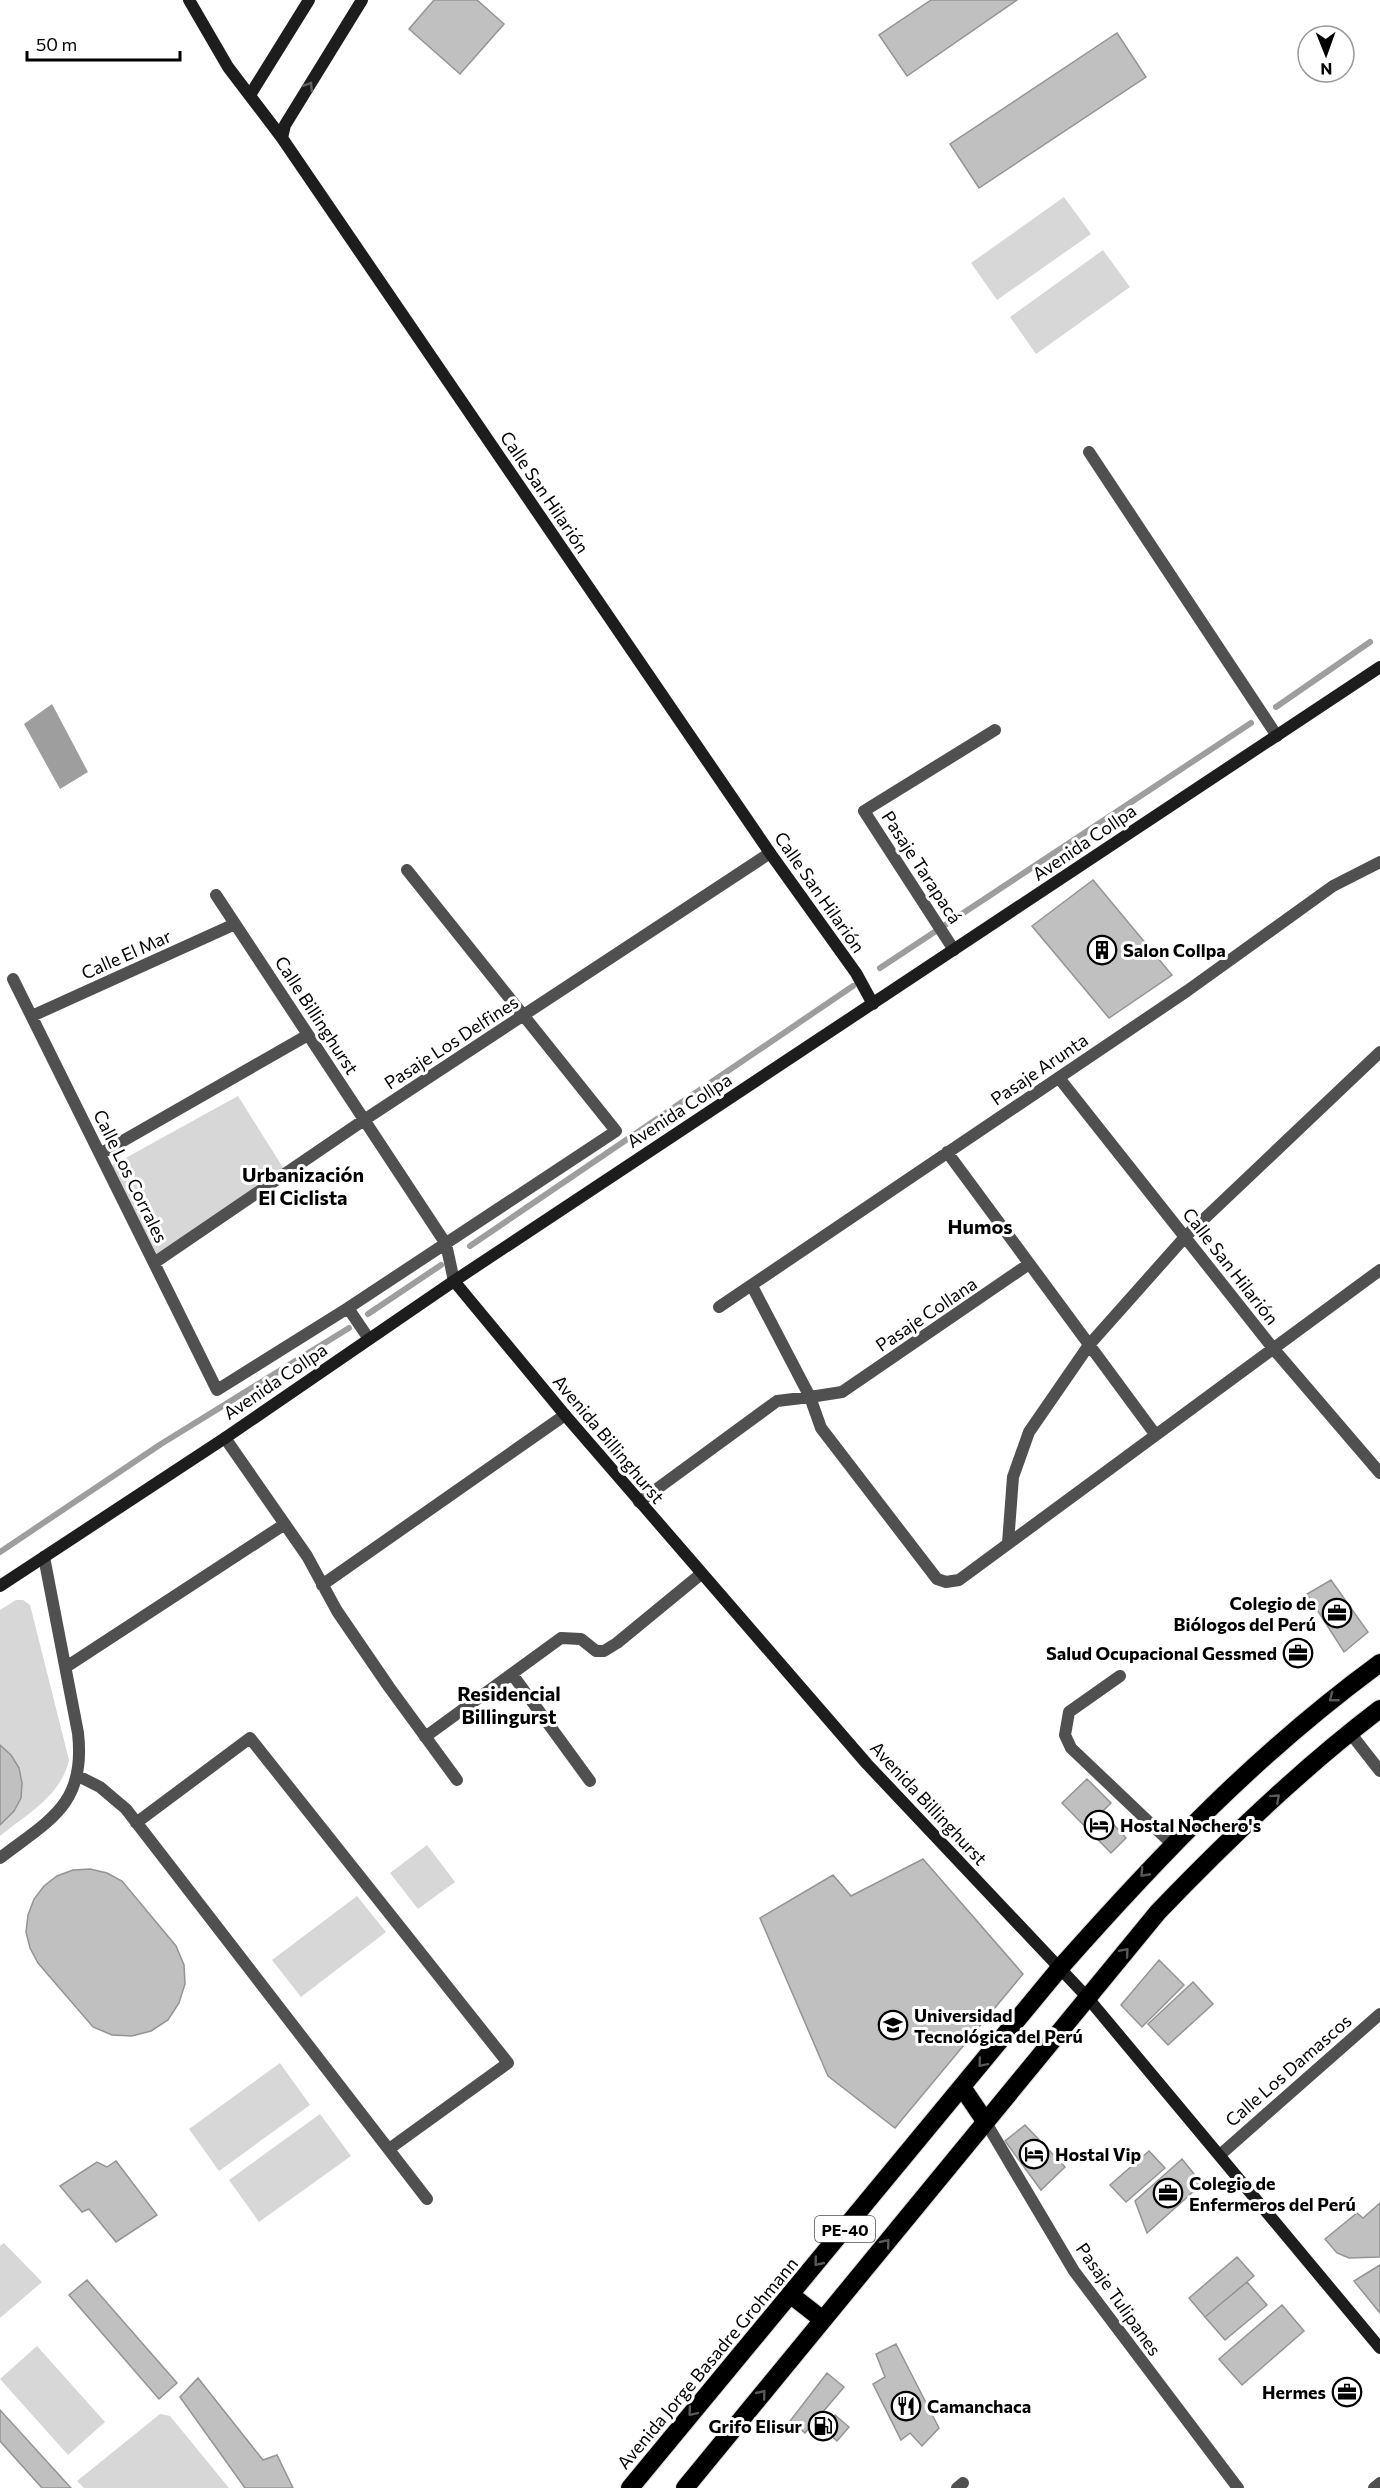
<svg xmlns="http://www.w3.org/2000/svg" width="1380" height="2488" font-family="Commissioner,sans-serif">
<rect width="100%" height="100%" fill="#fff"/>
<path fill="#d7d7d7" d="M 1064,197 L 1091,234 L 997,300 L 971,263 Z
M 1103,250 L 1130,287 L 1036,354 L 1010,317 Z
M 238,1096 L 287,1174 L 155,1260 L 111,1166 Z
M 16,1600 L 23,1600 L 30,1605 L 69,1760 C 61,1796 27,1814 0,1836 L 0,1610 Z
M 427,1845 L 455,1882 L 418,1909 L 390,1873 Z
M 357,1896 L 386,1932 L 301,1997 L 272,1960 Z
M 280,2063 L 310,2105 L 219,2171 L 189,2129 Z
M 320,2114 L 351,2156 L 259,2222 L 229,2180 Z
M 4,2243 L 42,2282 L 0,2318 L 0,2246 Z
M 37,2346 L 105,2422 L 68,2455 L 0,2379 Z
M 160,2414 L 170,2416 L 229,2488 L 84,2488 L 77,2481 Z"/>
<path fill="#9e9e9e" d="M 52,704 L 88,772 L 60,789 L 24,724 Z"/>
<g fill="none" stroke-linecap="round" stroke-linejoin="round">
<path stroke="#9e9e9e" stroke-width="6" d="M 1276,707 L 1370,642
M 880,968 L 1251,723
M 470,1246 L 853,986
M 368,1314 L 441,1265
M 0,1552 L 161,1444 L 349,1328"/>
</g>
<path fill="#c0c0c0" stroke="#949494" stroke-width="1.5" d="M 434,0 L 477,0 L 504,24 L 460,74 L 409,29 Z
M 931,0 L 1017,0 L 907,76 L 879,35 Z
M 1117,33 L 1146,77 L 979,188 L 950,144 Z
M 1093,880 L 1172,975 L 1109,1018 L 1032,926 Z
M 1331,1580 L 1368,1632 L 1344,1652 L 1307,1594 Z
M 0,1745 L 11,1755 L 19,1768 L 22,1783 L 21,1798 L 14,1811 L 0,1825 Z
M 1087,1779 L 1111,1803 L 1102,1812 L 1126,1838 L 1111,1853 L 1062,1803 Z
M 923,1859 L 1023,1974 L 895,2128 L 828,2076 L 760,1918 L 833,1875 L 851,1896 Z
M 90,1869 L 107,1873 L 122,1881 L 176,1946 L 184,1965 L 185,1984 L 179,2003 L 168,2020 L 151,2031 L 132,2036 L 112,2035 L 93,2027 L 38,1963 L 30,1948 L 26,1932 L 28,1915 L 34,1899 L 44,1886 L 57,1876 L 73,1870 Z
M 1159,1960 L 1184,1985 L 1142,2027 L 1121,2005 Z
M 1193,1982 L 1213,2004 L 1168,2045 L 1148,2024 Z
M 1025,2125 L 1065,2167 L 1041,2190 L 1005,2141 Z
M 1149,2151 L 1165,2168 L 1126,2202 L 1110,2185 Z
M 1182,2159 L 1202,2184 L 1147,2233 L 1135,2201 Z
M 116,2161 L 157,2215 L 116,2242 L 89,2209 L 82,2212 L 60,2186 L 97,2162 L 107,2167 Z
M 1380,2203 L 1380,2257 L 1349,2258 L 1337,2253 L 1325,2239 L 1357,2213 L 1363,2218 Z
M 1237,2257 L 1254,2276 L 1205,2317 L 1189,2298 Z
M 1380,2265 L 1380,2313 L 1354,2281 Z
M 87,2280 L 177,2383 L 159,2399 L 69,2295 Z
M 1247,2282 L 1267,2305 L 1225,2340 L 1205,2317 Z
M 1282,2305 L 1304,2331 L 1242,2385 L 1219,2359 Z
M 896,2344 L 939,2428 L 922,2446 L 910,2433 L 901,2440 L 873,2384 L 885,2377 L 876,2354 Z
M 827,2373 L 844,2387 L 805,2433 L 790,2421 Z
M 198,2378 L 263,2460 L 277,2455 L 293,2488 L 245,2488 L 180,2397 Z
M 0,2410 L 71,2488 L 42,2488 L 0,2441 Z
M 835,2415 L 849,2427 L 837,2441 L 823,2429 Z"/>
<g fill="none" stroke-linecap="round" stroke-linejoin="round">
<g stroke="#dbdbdb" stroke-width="20">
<path id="highway" d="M 962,2087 L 985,2121
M 791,2295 L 823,2320
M 630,2488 L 1059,1969 C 1160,1855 1256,1754 1380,1663
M 685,2488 L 1158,1912 C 1227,1840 1301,1769 1380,1709"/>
</g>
<path stroke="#505050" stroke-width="12" d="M 1089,452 L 1277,736
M 216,895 L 446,1244 L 454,1281
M 954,950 L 864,811 L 995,730
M 13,979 L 217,1390 L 348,1308 L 616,1131 L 407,870
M 32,1016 L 235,924
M 1059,1078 L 1272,1347 L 1380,1473
M 947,1152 L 1155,1434
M 100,1154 L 308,1035
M 154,1263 L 364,1120 L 770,853
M 752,1286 L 810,1397 L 842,1392 L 1029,1264
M 719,1307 L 1187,991 L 1333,886 L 1380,862
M 348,1308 L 369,1339
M 225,1438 L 307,1556 L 337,1611 L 389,1687 L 457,1780
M 639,1502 L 777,1401 L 810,1397 L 821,1428 L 937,1579 L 946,1582 L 959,1580 L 1380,1270
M 1008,1543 L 1013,1477 L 1029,1432 L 1089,1345 L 1185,1237 L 1380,1052
M 322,1585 L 565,1415
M 66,1667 L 285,1524
M 512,1674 L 590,1781
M 1120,1676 L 1069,1712 L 1065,1735 L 1071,1748 L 1172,1844
M 1351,1734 L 1380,1771
M 425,1737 L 561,1638 L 581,1639 L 596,1651 L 604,1651 L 617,1643 L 701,1574
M 78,1776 L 100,1787 L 126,1809 L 427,2199
M 136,1823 L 250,1738 L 508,2063 L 389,2149
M 0,1858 C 51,1819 86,1804 78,1733 L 44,1557
M 985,2121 L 1074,2271 L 1238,2488
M 1221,2154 L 1380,2014
M 957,2488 L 963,2483
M 1374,2488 L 1380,2483"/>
<path stroke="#1d1d1d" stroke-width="12" d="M 189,0 L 228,67 L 282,138 L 770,853 L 856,973 L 873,1004
M 250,95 L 309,0
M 282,138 L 285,125 L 362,0
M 454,1281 L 565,1415 L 867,1764 L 1087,1997 L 1380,2348
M 0,1586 L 225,1438 L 454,1281 L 1380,667"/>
<use href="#highway" stroke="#000" stroke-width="18"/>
</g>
<defs><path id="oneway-chevron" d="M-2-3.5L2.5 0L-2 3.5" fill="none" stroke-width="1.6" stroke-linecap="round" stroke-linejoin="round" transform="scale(1.5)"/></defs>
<use stroke="#616161" href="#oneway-chevron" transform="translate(309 86) rotate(-58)"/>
<g stroke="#595959">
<use href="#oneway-chevron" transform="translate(1333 1698) rotate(142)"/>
<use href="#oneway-chevron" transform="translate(1276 1798) rotate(-42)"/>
<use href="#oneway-chevron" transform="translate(1144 1873) rotate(133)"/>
<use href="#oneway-chevron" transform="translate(1125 1952) rotate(-50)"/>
<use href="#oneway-chevron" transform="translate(982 2063) rotate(130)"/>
<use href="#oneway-chevron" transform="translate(886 2243) rotate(-51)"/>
<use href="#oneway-chevron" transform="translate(818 2262) rotate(129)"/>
<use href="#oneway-chevron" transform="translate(762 2394) rotate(-51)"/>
<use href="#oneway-chevron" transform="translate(692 2412) rotate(130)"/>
</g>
<defs>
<g id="building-ring" transform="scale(1.5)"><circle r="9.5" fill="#fff" stroke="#000" stroke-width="1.5"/><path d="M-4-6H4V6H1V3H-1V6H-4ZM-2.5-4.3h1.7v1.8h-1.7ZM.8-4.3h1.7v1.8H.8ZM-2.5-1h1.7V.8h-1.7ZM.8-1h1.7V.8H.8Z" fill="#000"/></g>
<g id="office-ring" transform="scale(1.5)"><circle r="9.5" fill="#fff" stroke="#000" stroke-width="1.5"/><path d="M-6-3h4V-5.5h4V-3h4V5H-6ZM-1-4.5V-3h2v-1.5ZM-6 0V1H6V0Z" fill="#000"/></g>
<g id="hotel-ring" transform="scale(1.5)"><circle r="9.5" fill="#fff" stroke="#000" stroke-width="1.5"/><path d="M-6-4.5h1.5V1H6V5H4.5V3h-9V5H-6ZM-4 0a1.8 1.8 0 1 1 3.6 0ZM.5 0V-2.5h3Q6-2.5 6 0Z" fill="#000"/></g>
<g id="university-ring" transform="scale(1.5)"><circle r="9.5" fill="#fff" stroke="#000" stroke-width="1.5"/><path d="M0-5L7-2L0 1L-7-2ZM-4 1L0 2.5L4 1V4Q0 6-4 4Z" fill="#000"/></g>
<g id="restaurant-ring" transform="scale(1.5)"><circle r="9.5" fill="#fff" stroke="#000" stroke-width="1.5"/><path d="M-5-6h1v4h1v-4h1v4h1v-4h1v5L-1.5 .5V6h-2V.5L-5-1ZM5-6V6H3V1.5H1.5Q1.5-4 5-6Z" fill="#000"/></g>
<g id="fuel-ring" transform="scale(1.5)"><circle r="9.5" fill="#fff" stroke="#000" stroke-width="1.5"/><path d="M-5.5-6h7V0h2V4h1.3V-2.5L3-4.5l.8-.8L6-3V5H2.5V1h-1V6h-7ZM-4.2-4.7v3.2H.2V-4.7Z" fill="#000"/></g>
</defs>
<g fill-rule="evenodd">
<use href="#building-ring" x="1102" y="950"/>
<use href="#office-ring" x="1337" y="1613"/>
<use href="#office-ring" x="1298" y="1653"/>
<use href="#hotel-ring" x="1099" y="1825"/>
<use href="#university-ring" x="893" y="2025"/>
<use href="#hotel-ring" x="1034" y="2154"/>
<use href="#office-ring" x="1168" y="2193"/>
<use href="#office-ring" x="1347" y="2392"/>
<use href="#restaurant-ring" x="906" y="2406"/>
<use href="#fuel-ring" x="823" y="2426"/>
</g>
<g text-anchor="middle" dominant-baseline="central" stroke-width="6" stroke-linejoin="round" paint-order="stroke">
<rect fill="#fff" stroke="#4c4c4c" stroke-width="1.5" x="815" y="2216" width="60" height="26" rx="4.5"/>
<g font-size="16" font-weight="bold" fill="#000">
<text x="845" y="2229">PE-40</text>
</g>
<g font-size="18" fill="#000" stroke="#fff">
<text transform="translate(545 492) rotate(56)">Calle San Hilarión</text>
<text transform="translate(1084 842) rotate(-34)">Avenida Collpa</text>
<text transform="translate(922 867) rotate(57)">Pasaje Tarapacá</text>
<text transform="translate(820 892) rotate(55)">Calle San Hilarión</text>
<text transform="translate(126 954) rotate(-24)">Calle El Mar</text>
<text transform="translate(317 1015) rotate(57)">Calle Billinghurst</text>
<text transform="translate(451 1042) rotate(-33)">Pasaje Los Delfines</text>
<text transform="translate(1039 1069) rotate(-34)">Pasaje Arunta</text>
<text transform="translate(679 1110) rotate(-33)">Avenida Collpa</text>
<text transform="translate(131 1176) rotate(64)">Calle Los Corrales</text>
<text transform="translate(1231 1266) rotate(52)">Calle San Hilarión</text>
<text transform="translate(926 1314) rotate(-34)">Pasaje Collana</text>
<text transform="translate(275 1381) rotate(-34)">Avenida Collpa</text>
<text transform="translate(609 1439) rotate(50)">Avenida Billinghurst</text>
<text transform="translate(929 1803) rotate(47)">Avenida Billinghurst</text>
<text transform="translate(1288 2070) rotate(-41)">Calle Los Damascos</text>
<text transform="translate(1119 2299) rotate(55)">Pasaje Tulipanes</text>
<text transform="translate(707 2363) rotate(-50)">Avenida Jorge Basadre Grohmann</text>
</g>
<g font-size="18" font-weight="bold" fill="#000" stroke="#fff" text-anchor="start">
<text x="1123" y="950">Salon Collpa</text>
<text x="1316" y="1603" text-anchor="end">Colegio de<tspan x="1316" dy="21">Biólogos del Perú</tspan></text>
<text x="1277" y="1653" text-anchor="end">Salud Ocupacional Gessmed</text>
<text x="1120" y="1825">Hostal Nochero's</text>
<text x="914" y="2015">Universidad<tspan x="914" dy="21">Tecnológica del Perú</tspan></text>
<text x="1055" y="2154">Hostal Vip</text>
<text x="1189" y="2183">Colegio de<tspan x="1189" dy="21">Enfermeros del Perú</tspan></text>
<text x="1326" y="2392" text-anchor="end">Hermes</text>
<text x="927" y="2406">Camanchaca</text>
<text x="802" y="2426" text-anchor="end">Grifo Elisur</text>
</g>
<g font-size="20" font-weight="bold" fill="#000" stroke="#fff">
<text x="303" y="1174">Urbanización<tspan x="303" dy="23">El Ciclista</tspan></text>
<text x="980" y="1226">Humos</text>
<text x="509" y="1693">Residencial<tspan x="509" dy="23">Billingurst</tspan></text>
</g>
</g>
<g transform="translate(1326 54) rotate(179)"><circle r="28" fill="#ffffff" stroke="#999999" stroke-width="1.5"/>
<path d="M0-4.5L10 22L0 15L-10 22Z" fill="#000000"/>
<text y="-9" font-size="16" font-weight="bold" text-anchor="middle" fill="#000000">N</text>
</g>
<path d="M27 51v9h153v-9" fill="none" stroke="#000000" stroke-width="3"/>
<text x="36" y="51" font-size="18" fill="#000000" stroke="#ffffff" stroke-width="4.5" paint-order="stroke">50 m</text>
</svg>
